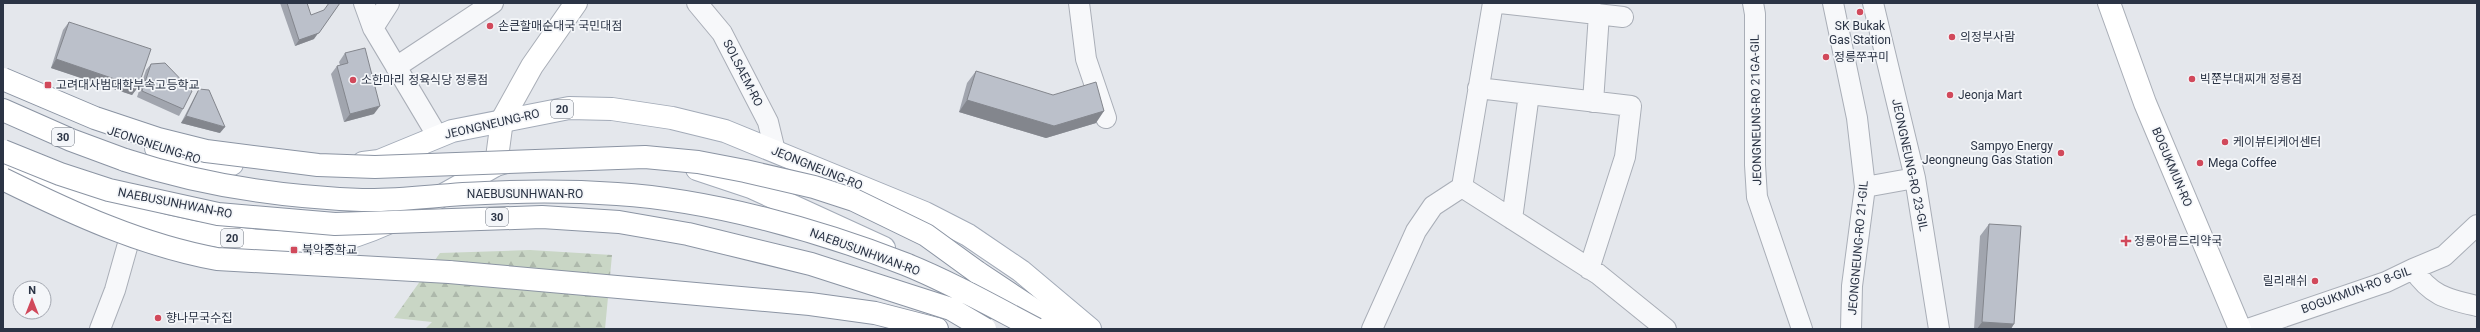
<svg xmlns="http://www.w3.org/2000/svg" width="2480" height="332" font-family="Roboto,'Noto Sans KR',sans-serif">
<defs>
<pattern id="forest-firs" width="22" height="20" patternUnits="userSpaceOnUse"><rect width="22" height="20" fill="#c9d6c5"/><path d="M5 1l3.5 6h-7zM16 11l3.5 6h-7z" fill="#adb8ab"/></pattern>
</defs>
<rect width="100%" height="100%" fill="#e4e7ec"/>
<path fill="url(#forest-firs)" d="M 530,250 L 612,255 L 605,329 L 425,329 L 432,322 L 394,318 L 440,253 Z"/>
<g fill="none" stroke-linecap="round" stroke-linejoin="round">
<g stroke="#a9aeb7" stroke-width="22">
<path id="minor" d="M 364,3 L 373,28 L 438,137
M 697,3 L 722,33 L 768,122 L 775,151
M 1079,3 L 1086,59 L 1106,118
M 1500,3 L 1623,17
M 1753,3 L 1755,14 L 1755,165 L 1757,197 L 1802,329
M 1833,3 L 1857,118 L 1865,187 L 1852,286 L 1851,329
M 1873,3 L 1915,178 L 1939,329
M 373,28 L 389,3
M 396,67 L 493,3
M 1478,88 L 1631,106 L 1625,157 L 1589,269
M 1593,102 L 1599,14
M 1462,187 L 1598,274 L 1666,329
M 1462,187 L 1493,3
M 1865,187 L 1915,178
M 1512,219 L 1529,94
M 2413,269 C 2431,296 2447,299 2477,306
M 100,329 L 115,290 L 135,219
M 1372,329 L 1416,231 L 1433,206 L 1462,187
M 2248,329 L 2386,282 L 2413,269 L 2444,256 L 2477,225"/>
</g>
<g stroke="#a9aeb7" stroke-width="24">
<path id="secondary" d="M 2109,3 L 2145,103 L 2240,329
M 496,165 L 502,120 L 532,66 L 576,3"/>
</g>
<g stroke="#a3abb8" stroke-width="24">
<path id="primary" d="M 156,148 L 198,161 L 232,164
M 363,163 L 379,161 L 452,131 L 569,108 L 612,109 L 672,118 L 725,131 L 925,213 L 968,235 L 1021,271 L 1090,329
M 3,164 C 89,208 183,239 281,242 C 301,243 321,245 341,240 C 394,226 448,192 496,165 L 506,162
M 697,169 L 751,187 L 884,248"/>
</g>
<g stroke="#8b94a3" stroke-width="24">
<path id="trunk" d="M 3,110 L 71,140 L 125,160
M 449,272 L 810,304 L 875,313 L 937,329
M 977,272 L 1063,329"/>
</g>
<use href="#minor" stroke="#f7f8fa" stroke-width="20"/>
<use href="#secondary" stroke="#fff" stroke-width="22"/>
<use href="#primary" stroke="#fff" stroke-width="22"/>
<use href="#trunk" stroke="#fff" stroke-width="22"/>
<g stroke="#8b94a3" stroke-width="24" stroke-linecap="butt">
<path id="trunk-bridge" d="M 3,79 L 95,118 L 158,139 L 206,151 L 318,165 L 375,167 L 645,157 L 698,162 L 745,171 L 814,187 L 854,200 L 926,235 L 977,272
M 3,151 L 60,174 L 109,190 L 218,214 L 335,224 L 542,217 L 619,222 L 688,234 L 811,264 L 951,309 L 985,329
M 125,160 C 201,185 283,197 362,200 C 403,201 444,194 485,193 C 528,191 573,191 617,194 C 711,200 818,230 905,264 C 950,282 994,307 1036,329
M 3,179 C 72,213 141,245 217,259 L 449,272"/>
</g>
<use href="#trunk-bridge" stroke="#fff" stroke-width="22"/>
</g>
<path fill="#a1a5ae" d="M 280,3 L 307,3 L 314,39 L 295,46 Z
M 69,22 L 138,87 L 132,95 L 51,68 L 63,30 Z
M 345,53 L 374,114 L 344,122 L 331,74 L 337,66 L 340,65 L 339,62 Z
M 151,64 L 183,109 L 179,116 L 137,97 L 146,70 Z
M 976,71 L 1096,123 L 1046,138 L 959,112 L 967,83 Z
M 199,89 L 220,133 L 181,123 L 195,96 Z
M 1989,224 L 2011,329 L 1974,329 L 1980,236 Z"/>
<path fill="#83868d" d="M 340,3 L 314,39 L 295,46 L 299,40 Z
M 56,59 L 138,87 L 132,95 L 51,68 Z
M 967,100 L 1104,111 L 1096,123 L 1046,138 L 959,112 Z
M 380,106 L 374,114 L 344,122 L 350,114 Z
M 186,116 L 225,127 L 220,133 L 181,123 Z
M 1982,322 L 2014,324 L 2011,329 L 1977,329 Z"/>
<path fill="#bbc0ca" stroke="#83868d" d="M 287,3 L 307,3 L 311,15 L 324,10 L 329,3 L 340,3 L 319,33 L 299,40 Z
M 69,22 L 151,49 L 138,87 L 56,59 Z
M 365,48 L 380,106 L 350,114 L 337,66 L 348,63 L 345,53 Z
M 165,63 L 192,91 L 183,109 L 142,91 L 151,64 Z
M 976,71 L 1053,95 L 1096,82 L 1104,111 L 1054,126 L 967,100 Z
M 199,89 L 209,90 L 225,127 L 186,116 Z
M 1989,224 L 2021,226 L 2014,324 L 1982,322 Z"/>
<g fill="#d1495b" stroke="#f4f6f9" stroke-width="1.5">
<circle cx="1860" cy="12" r="4"/>
<circle cx="490" cy="26" r="4"/>
<circle cx="1952" cy="37" r="4"/>
<circle cx="1826" cy="57" r="4"/>
<circle cx="2192" cy="79" r="4"/>
<circle cx="353" cy="80" r="4"/>
<rect x="44" y="81" width="8" height="8" rx="2"/>
<circle cx="1950" cy="95" r="4"/>
<circle cx="2225" cy="142" r="4"/>
<circle cx="2061" cy="153" r="4"/>
<circle cx="2200" cy="163" r="4"/>
<path d="M2124 235h4v4h4v4h-4v4h-4v-4h-4v-4h4z"/>
<rect x="290" y="246" width="8" height="8" rx="2"/>
<circle cx="2315" cy="281" r="4"/>
<circle cx="158" cy="318" r="4"/>
</g>
<g text-anchor="middle" dominant-baseline="central" stroke-width="3.5" stroke-linejoin="round" paint-order="stroke">
<g fill="#f4f6f9" stroke="#676e7b" stroke-width="1">
<rect x="551" y="100" width="22" height="18" rx="3"/>
<rect x="52" y="128" width="22" height="18" rx="3"/>
<rect x="486" y="208" width="22" height="18" rx="3"/>
<rect x="221" y="229" width="22" height="18" rx="3"/>
</g>
<g font-size="11" font-weight="bold" fill="#2b3445">
<text x="562" y="109">20</text>
<text x="63" y="137">30</text>
<text x="497" y="217">30</text>
<text x="232" y="238">20</text>
</g>
<g font-size="12" fill="#2b3445" stroke="#f4f6f9" text-anchor="start">
<text x="498" y="26">손큰할매순대국 국민대점</text>
<text x="1860" y="26" text-anchor="middle">SK Bukak<tspan x="1860" dy="14">Gas Station</tspan></text>
<text x="1960" y="37">의정부사람</text>
<text x="1834" y="57">정릉쭈꾸미</text>
<text x="2200" y="79">빅쭌부대찌개 정릉점</text>
<text x="361" y="80">소한마리 정육식당 정릉점</text>
<text x="56" y="85">고려대사범대학부속고등학교</text>
<text x="1958" y="95">Jeonja Mart</text>
<text x="2233" y="142">케이뷰티케어센터</text>
<text x="2053" y="146" text-anchor="end">Sampyo Energy<tspan x="2053" dy="14">Jeongneung Gas Station</tspan></text>
<text x="2208" y="163">Mega Coffee</text>
<text x="2134" y="241">정릉아름드리약국</text>
<text x="302" y="250">북악중학교</text>
<text x="2307" y="281" text-anchor="end">릴리래쉬</text>
<text x="166" y="318">향나무국수집</text>
</g>
<g font-size="12" fill="#2b3445" stroke="#f4f6f9">
<text transform="translate(743 73) rotate(63)">SOLSAEM-RO</text>
<text transform="translate(1756 110) rotate(-91)">JEONGNEUNG-RO 21GA-GIL</text>
<text transform="translate(492 124) rotate(-13)">JEONGNEUNG-RO</text>
<text transform="translate(154 145) rotate(18)">JEONGNEUNG-RO</text>
<text transform="translate(1910 165) rotate(78)">JEONGNEUNG-RO 23-GIL</text>
<text transform="translate(2172 167) rotate(67)">BOGUKMUN-RO</text>
<text transform="translate(817 168) rotate(22)">JEONGNEUNG-RO</text>
<text x="525" y="194">NAEBUSUNHWAN-RO</text>
<text transform="translate(175 203) rotate(11)">NAEBUSUNHWAN-RO</text>
<text transform="translate(1858 248) rotate(-85)">JEONGNEUNG-RO 21-GIL</text>
<text transform="translate(865 252) rotate(20)">NAEBUSUNHWAN-RO</text>
<text transform="translate(2356 290) rotate(-20)">BOGUKMUN-RO 8-GIL</text>
</g>
</g>
<rect width="2480" height="332" fill="none" stroke="#2b3445" stroke-width="8"/>
<g transform="translate(32 300)"><circle r="19" fill="#f4f6f9" stroke="#a4a8b1"/>
<path d="M0-3L7 15L0 10L-7 15Z" fill="#d1495b"/>
<text y="-6" font-size="11" font-weight="bold" text-anchor="middle" fill="#2b3445">N</text>
</g>
</svg>
